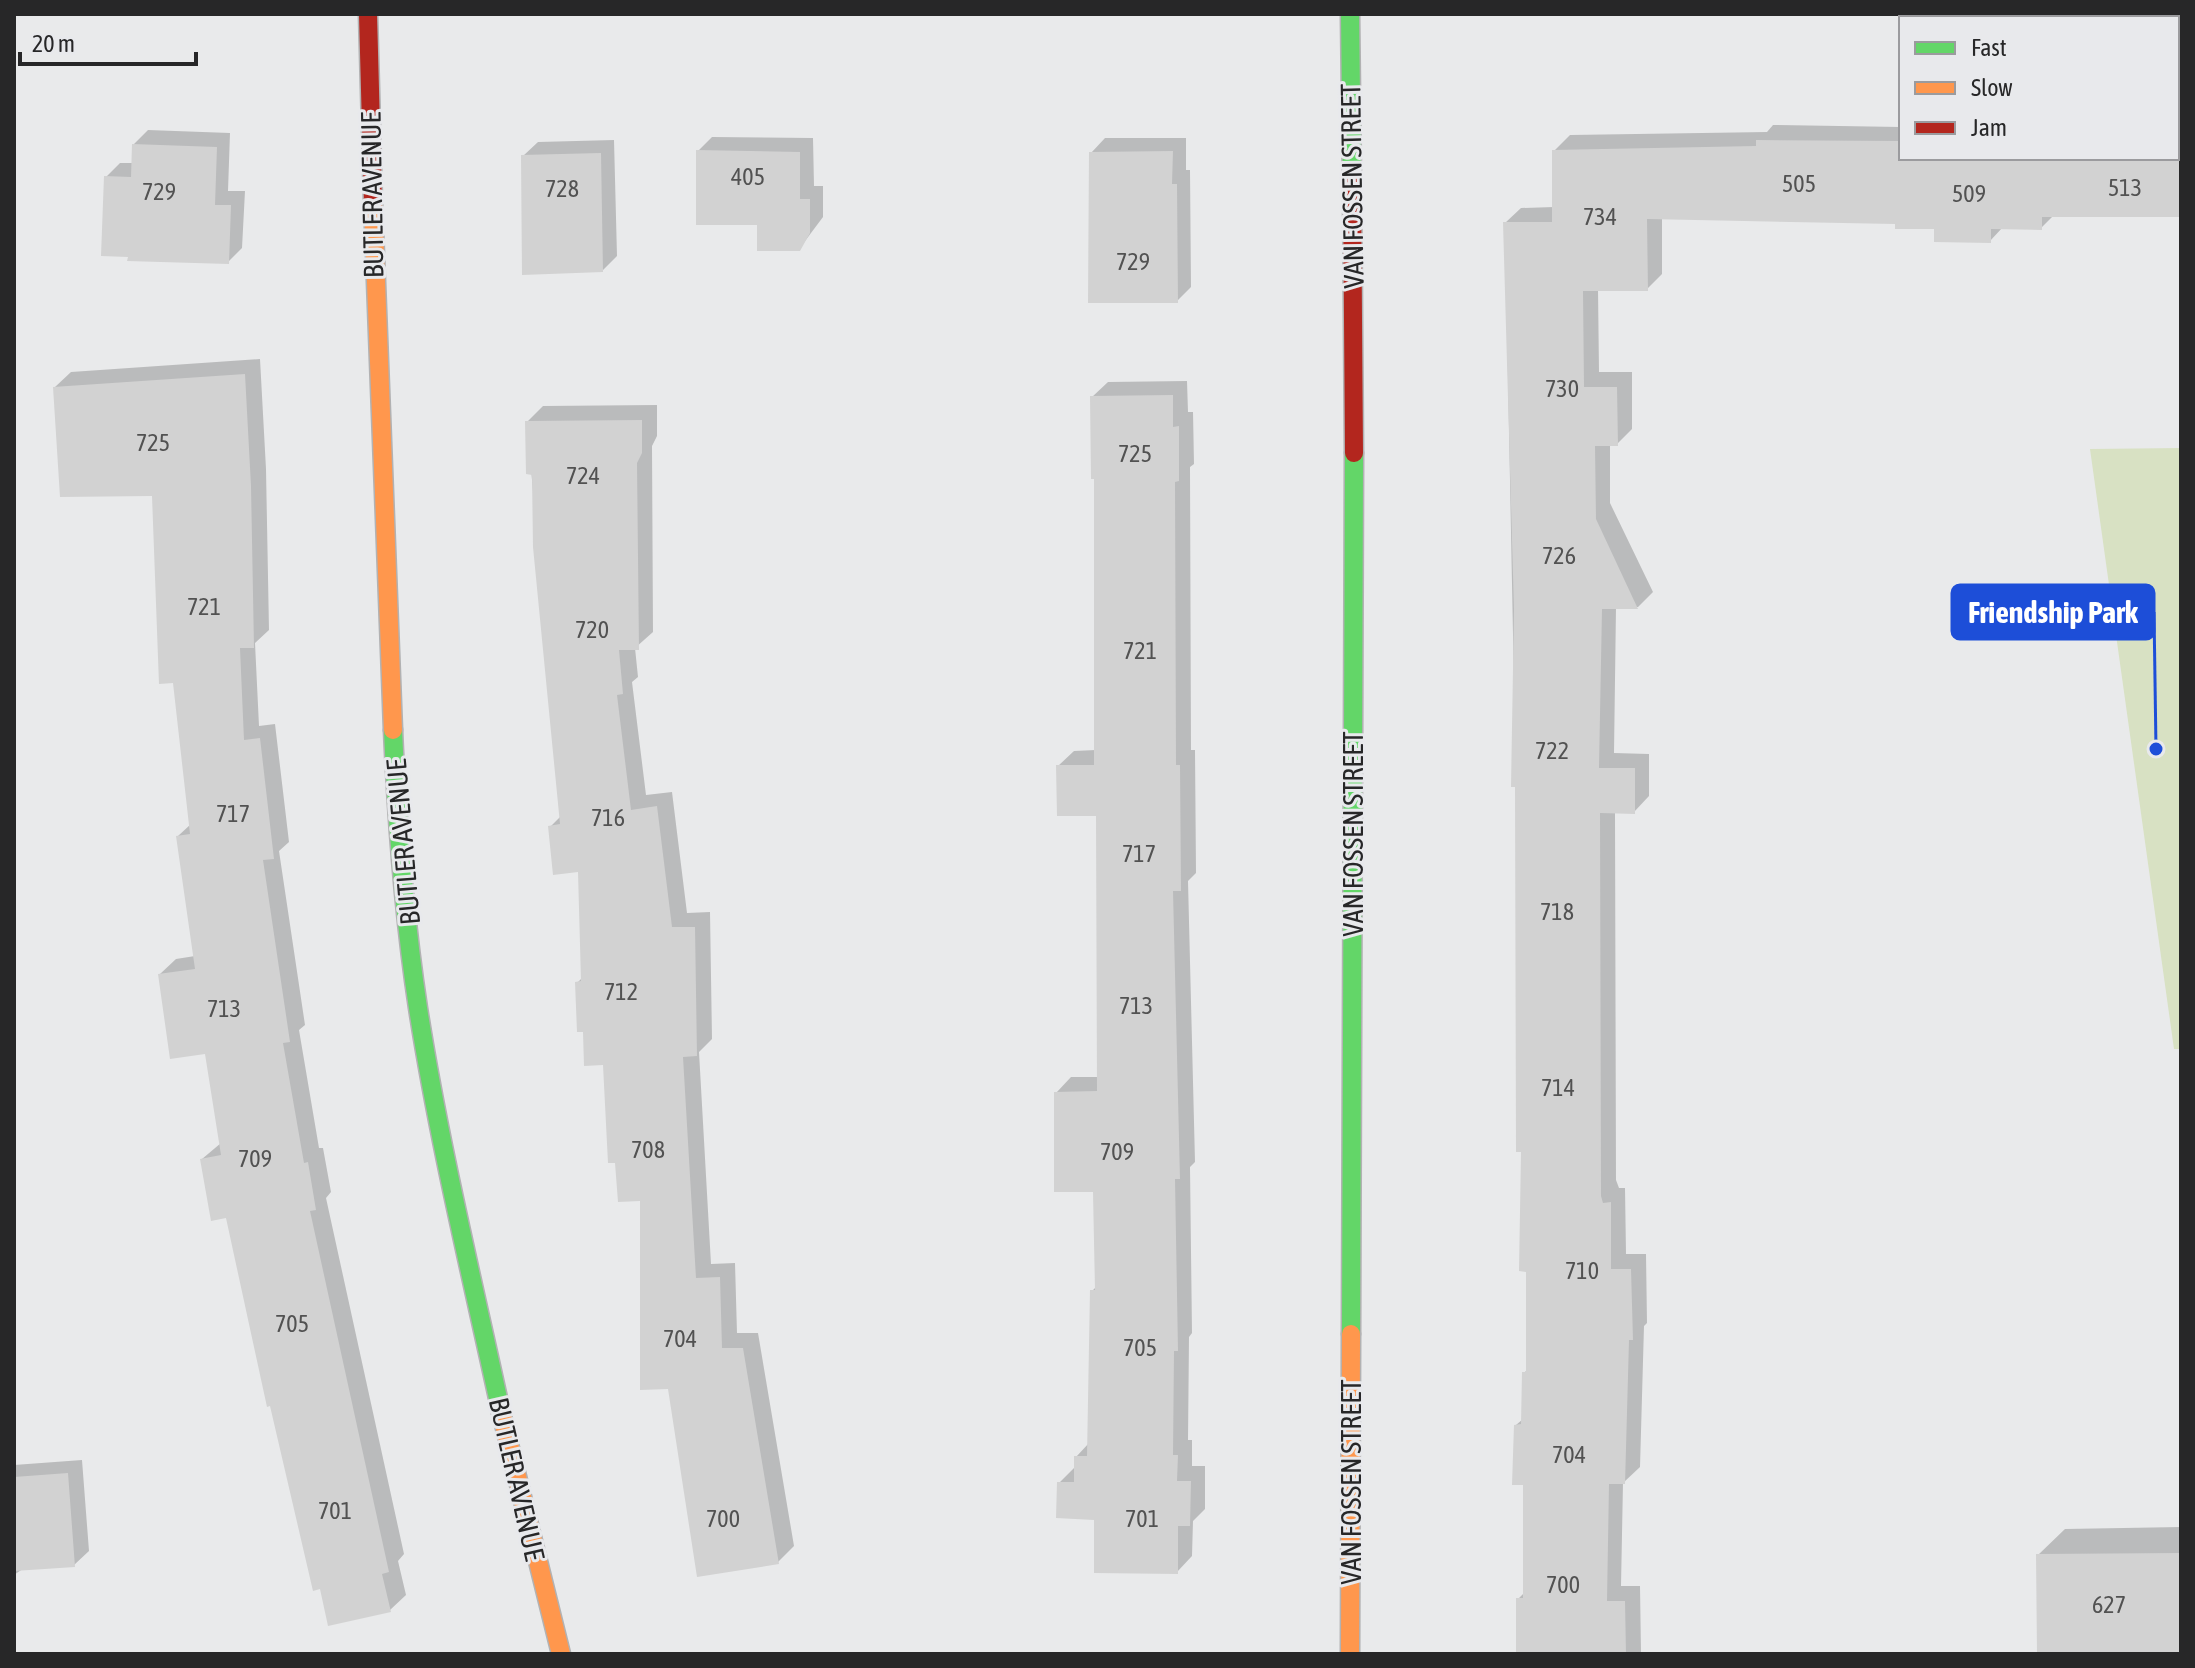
<svg xmlns="http://www.w3.org/2000/svg" width="2195" height="1668" font-family="'Asap Condensed',sans-serif">
<rect width="100%" height="100%" fill="#e9eaeb"/>
<path fill="#d8e1c3" d="M 2181,448 L 2181,1049 L 2174,1049 L 2090,449 Z"/>
<path fill="#0003" d="M 1773,125 L 1901,127 L 1901,158 L 2177,158 L 2177,127 L 2181,127 L 2181,215 L 2054,215 L 2041,228 L 2003,227 L 1990,241 L 1936,227 L 1897,222 L 1662,218 L 1662,274 L 1647,289 L 1598,289 L 1599,372 L 1632,372 L 1632,429 L 1617,444 L 1610,444 L 1610,503 L 1653,592 L 1638,607 L 1616,607 L 1614,753 L 1649,754 L 1649,796 L 1634,812 L 1615,812 L 1616,1180 L 1619,1188 L 1625,1188 L 1626,1254 L 1646,1254 L 1647,1323 L 1644,1326 L 1640,1467 L 1623,1483 L 1621,1586 L 1640,1586 L 1641,1654 L 1525,1654 L 1518,1599 L 1525,1592 L 1525,1483 L 1516,1425 L 1523,1419 L 1524,1373 L 1528,1369 L 1529,1270 L 1523,1150 L 1505,223 L 1521,208 L 1554,207 L 1554,151 L 1570,135 L 1767,132 Z
M 148,130 L 230,133 L 228,191 L 245,191 L 242,248 L 228,262 L 106,177 L 120,163 L 133,163 L 134,144 Z
M 712,137 L 813,138 L 814,186 L 823,186 L 823,217 L 799,249 L 759,223 L 698,151 Z
M 1105,138 L 1186,138 L 1186,170 L 1190,170 L 1191,287 L 1177,301 L 1091,153 Z
M 614,140 L 617,256 L 603,270 L 523,156 L 538,142 Z
M 260,359 L 266,469 L 269,630 L 255,643 L 259,726 L 275,724 L 289,842 L 279,851 L 305,1025 L 299,1030 L 319,1148 L 323,1148 L 331,1192 L 326,1198 L 404,1554 L 398,1561 L 406,1595 L 390,1610 L 202,1159 L 221,1143 L 206,1052 L 160,974 L 176,959 L 195,956 L 178,836 L 191,824 L 154,494 L 55,387 L 71,372 Z
M 1187,381 L 1188,412 L 1193,412 L 1194,464 L 1190,467 L 1191,750 L 1195,750 L 1196,873 L 1188,881 L 1195,1162 L 1190,1167 L 1192,1333 L 1189,1337 L 1188,1440 L 1192,1440 L 1192,1466 L 1205,1466 L 1205,1509 L 1193,1521 L 1192,1556 L 1177,1572 L 1096,1519 L 1059,1483 L 1074,1468 L 1076,1457 L 1089,1443 L 1092,1291 L 1097,1286 L 1095,1190 L 1056,1093 L 1071,1077 L 1099,1077 L 1098,814 L 1058,766 L 1074,751 L 1096,750 L 1096,477 L 1092,397 L 1108,382 Z
M 657,405 L 657,436 L 652,446 L 653,632 L 635,648 L 638,677 L 632,682 L 646,795 L 672,792 L 687,913 L 710,912 L 712,1039 L 699,1052 L 711,1264 L 735,1263 L 737,1333 L 758,1333 L 794,1546 L 778,1562 L 642,1199 L 605,1063 L 585,1030 L 577,983 L 583,977 L 580,870 L 550,827 L 561,816 L 527,422 L 543,406 Z
M 82,1460 L 89,1551 L 74,1565 L 24,1568 L 14,1575 L 14,1465 Z
M 2181,1527 L 2181,1654 L 2039,1654 L 2038,1555 L 2065,1529 Z"/>
<path fill="#d2d2d2" d="M 1756,140 L 1901,141 L 1901,158 L 2181,158 L 2181,217 L 2042,217 L 2042,230 L 1991,229 L 1991,243 L 1934,242 L 1934,229 L 1895,229 L 1895,224 L 1647,219 L 1648,291 L 1583,291 L 1584,387 L 1617,387 L 1618,446 L 1595,446 L 1596,519 L 1638,609 L 1602,609 L 1599,768 L 1635,768 L 1635,814 L 1600,813 L 1601,1196 L 1603,1203 L 1611,1202 L 1611,1269 L 1631,1269 L 1633,1340 L 1629,1340 L 1625,1484 L 1609,1484 L 1607,1601 L 1625,1601 L 1626,1654 L 1516,1654 L 1516,1598 L 1523,1598 L 1523,1485 L 1512,1485 L 1514,1425 L 1521,1424 L 1522,1372 L 1526,1372 L 1526,1272 L 1519,1271 L 1521,1152 L 1516,1152 L 1515,787 L 1511,787 L 1514,610 L 1503,222 L 1552,222 L 1552,150 L 1756,146 Z
M 132,144 L 217,147 L 215,205 L 231,205 L 229,264 L 127,261 L 128,257 L 101,256 L 104,176 L 131,177 Z
M 696,150 L 800,152 L 800,199 L 810,199 L 810,233 L 800,251 L 757,251 L 757,225 L 696,225 Z
M 1173,151 L 1172,184 L 1177,184 L 1178,303 L 1088,303 L 1089,152 Z
M 601,153 L 603,272 L 522,275 L 521,155 Z
M 245,374 L 251,486 L 254,648 L 240,648 L 244,740 L 260,738 L 274,859 L 263,860 L 290,1042 L 283,1043 L 304,1163 L 308,1162 L 316,1210 L 310,1211 L 389,1572 L 382,1574 L 391,1612 L 328,1626 L 320,1589 L 313,1591 L 270,1406 L 267,1407 L 226,1218 L 211,1221 L 200,1159 L 221,1155 L 205,1054 L 170,1059 L 158,974 L 195,969 L 176,836 L 190,834 L 173,683 L 159,684 L 152,496 L 60,497 L 53,387 Z
M 1173,395 L 1173,427 L 1179,426 L 1179,481 L 1175,482 L 1176,765 L 1180,765 L 1181,891 L 1173,891 L 1180,1179 L 1175,1179 L 1178,1351 L 1174,1351 L 1173,1455 L 1178,1455 L 1177,1481 L 1191,1481 L 1190,1526 L 1178,1526 L 1178,1574 L 1094,1573 L 1094,1520 L 1056,1518 L 1057,1482 L 1074,1482 L 1074,1456 L 1087,1456 L 1090,1290 L 1095,1290 L 1093,1192 L 1054,1192 L 1054,1092 L 1097,1091 L 1096,816 L 1057,816 L 1056,765 L 1094,765 L 1094,479 L 1091,479 L 1090,396 Z
M 642,420 L 642,453 L 637,463 L 639,650 L 619,650 L 623,694 L 617,695 L 631,810 L 657,806 L 672,927 L 695,927 L 697,1056 L 683,1057 L 696,1278 L 720,1277 L 722,1348 L 743,1348 L 779,1564 L 697,1577 L 668,1389 L 640,1390 L 640,1201 L 618,1202 L 615,1163 L 608,1163 L 603,1065 L 584,1066 L 583,1032 L 577,1032 L 575,982 L 581,981 L 578,872 L 553,875 L 548,826 L 560,824 L 533,547 L 532,475 L 526,474 L 525,421 Z
M 68,1473 L 75,1567 L 14,1571 L 14,1477 Z
M 2181,1553 L 2181,1654 L 2037,1654 L 2036,1554 Z"/>
<g fill="none" stroke-linecap="round" stroke-linejoin="round">
<g stroke="#b2b2b3" stroke-width="21">
<path id="fast" d="M 1350,14 L 1352,184
M 393,730 C 397,822 404,916 418,1008 C 439,1143 472,1278 501,1412
M 1351,1334 L 1354,453"/>
</g>
<g stroke="#b2b2b3" stroke-width="21">
<path id="slow" d="M 373,203 L 393,730
M 501,1412 L 561,1654
M 1350,1654 L 1351,1334"/>
</g>
<g stroke="#b2b2b3" stroke-width="21">
<path id="jam" d="M 368,14 L 373,203
M 1352,184 L 1354,453"/>
</g>
<use href="#fast" stroke="#63d668" stroke-width="18"/>
<use href="#slow" stroke="#ff974d" stroke-width="18"/>
<use href="#jam" stroke="#b3261e" stroke-width="18"/>
</g>
<g text-anchor="middle" dominant-baseline="central" stroke-width="6" stroke-linejoin="round" paint-order="stroke">
<g font-size="24" fill="#525252">
<text x="748" y="176">405</text>
<text x="1799" y="183">505</text>
<text x="2125" y="187">513</text>
<text x="562" y="188">728</text>
<text x="159" y="191">729</text>
<text x="1969" y="193">509</text>
<text x="1600" y="216">734</text>
<text x="1133" y="261">729</text>
<text x="1562" y="388">730</text>
<text x="153" y="442">725</text>
<text x="1135" y="453">725</text>
<text x="583" y="475">724</text>
<text x="1559" y="555">726</text>
<text x="204" y="606">721</text>
<text x="592" y="629">720</text>
<text x="1140" y="650">721</text>
<text x="1552" y="750">722</text>
<text x="233" y="813">717</text>
<text x="608" y="817">716</text>
<text x="1139" y="853">717</text>
<text x="1557" y="911">718</text>
<text x="621" y="991">712</text>
<text x="1136" y="1005">713</text>
<text x="224" y="1008">713</text>
<text x="1558" y="1087">714</text>
<text x="648" y="1149">708</text>
<text x="1117" y="1151">709</text>
<text x="255" y="1158">709</text>
<text x="1582" y="1270">710</text>
<text x="292" y="1323">705</text>
<text x="680" y="1338">704</text>
<text x="1140" y="1347">705</text>
<text x="1569" y="1454">704</text>
<text x="335" y="1510">701</text>
<text x="723" y="1518">700</text>
<text x="1142" y="1518">701</text>
<text x="1563" y="1584">700</text>
<text x="2109" y="1604">627</text>
</g>
<g font-size="28" fill="#272728" stroke="#e8e9ec">
<text transform="translate(1352 186) rotate(-91)">VAN FOSSEN STREET</text>
<text transform="translate(372 195) rotate(-91)">BUTLER AVENUE</text>
<text transform="translate(1353 834) rotate(-90)">VAN FOSSEN STREET</text>
<text transform="translate(403 842) rotate(-95)">BUTLER AVENUE</text>
<text transform="translate(517 1479) rotate(77)">BUTLER AVENUE</text>
<text transform="translate(1351 1482) rotate(-90)">VAN FOSSEN STREET</text>
</g>
</g>
<path fill="none" stroke="#1d4ed8" stroke-width="3" d="M2156 749L2154 612"/>
<circle fill="#1d4ed8" stroke="#e8e9ec" stroke-width="3" cx="2156" cy="749" r="8"/>
<rect fill="#1d4ed8" stroke="#1d4ed8" stroke-width="3" x="1952" y="585" width="202" height="54" rx="8"/>
<g font-size="30" text-anchor="middle" font-weight="bold" fill="#fff">
<text x="2053" y="623">Friendship Park</text>
</g>
<rect width="2195" height="1668" fill="none" stroke="#272728" stroke-width="32"/>
<rect x="1899" y="16" width="280" height="144" fill="#e8e9ec" stroke="#9b9b9e" stroke-width="2"/>
<rect x="1915" y="42" width="40" height="12" fill="#63d668" stroke="#9b9b9e" stroke-width="2"/>
<text x="1971" y="56" font-size="24" fill="#272728">Fast</text>
<rect x="1915" y="82" width="40" height="12" fill="#ff974d" stroke="#9b9b9e" stroke-width="2"/>
<text x="1971" y="96" font-size="24" fill="#272728">Slow</text>
<rect x="1915" y="122" width="40" height="12" fill="#b3261e" stroke="#9b9b9e" stroke-width="2"/>
<text x="1971" y="136" font-size="24" fill="#272728">Jam</text>
<path d="M20 52v12h176v-12" fill="none" stroke="#272728" stroke-width="4"/>
<text x="32" y="52" font-size="24" fill="#272728" stroke="#e8e9ec" stroke-width="6" paint-order="stroke">20 m</text>
</svg>
